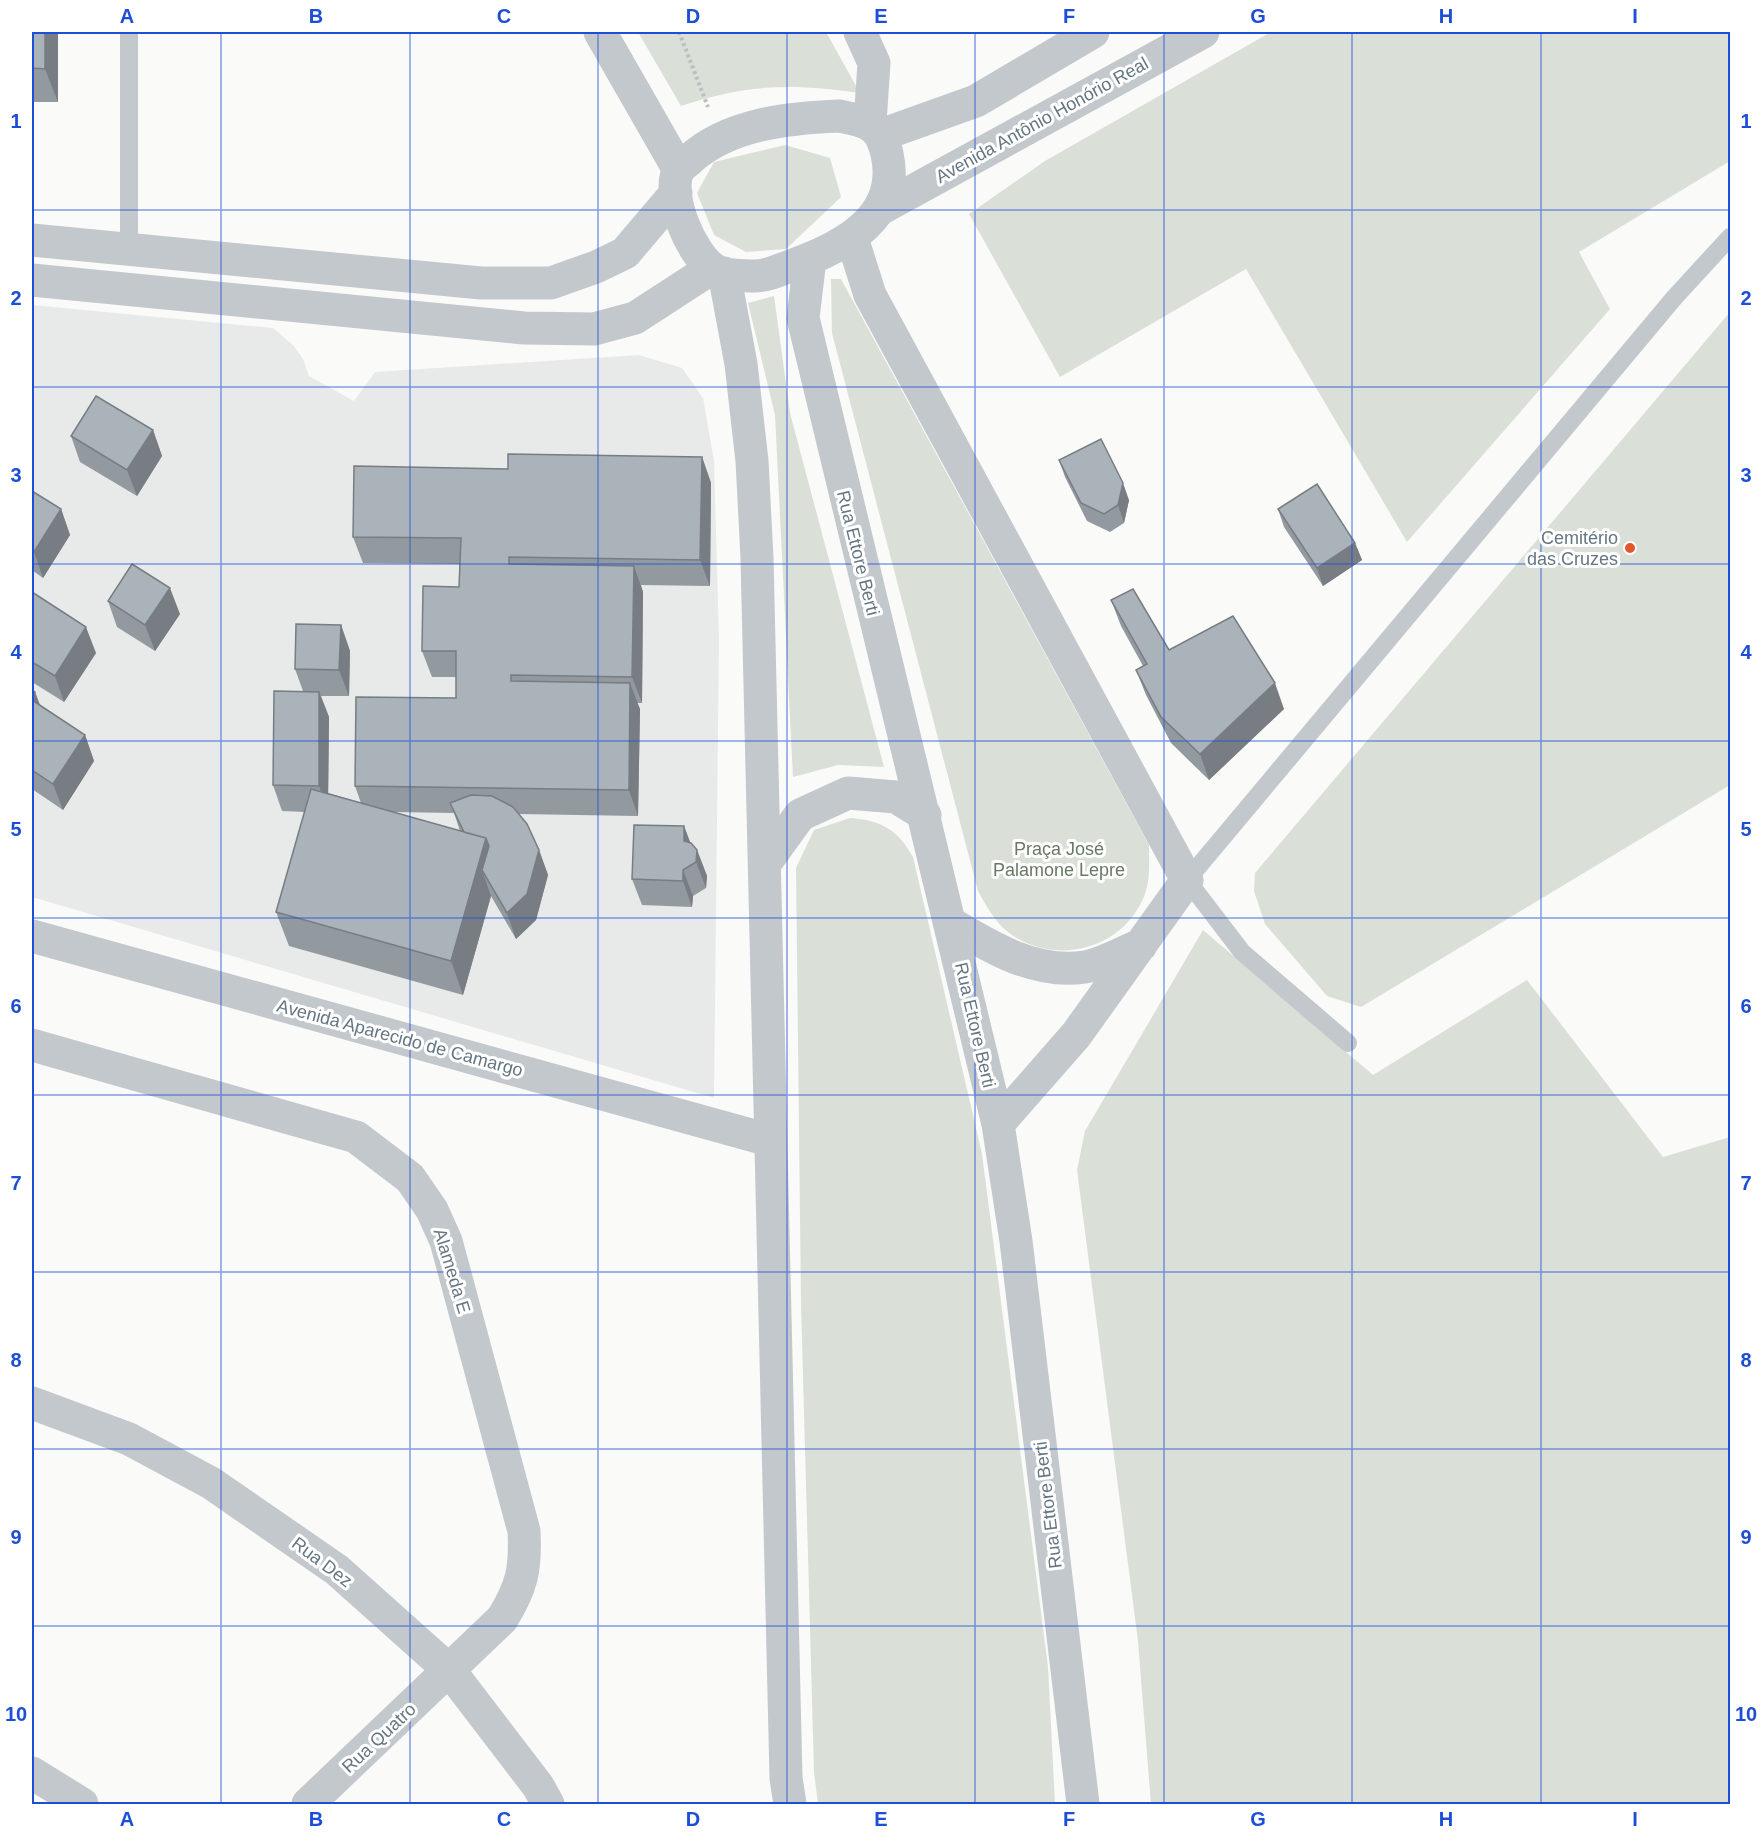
<svg xmlns="http://www.w3.org/2000/svg" width="1762" height="1836" font-family="Arial,sans-serif">
<rect width="100%" height="100%" fill="#fafaf8"/>
<path fill="#e8e9e9" d="M 32,305 L 273,328 L 293,345 L 303,359 L 309,376 L 354,401 L 375,372 L 639,355 L 682,368 L 703,398 L 714,461 L 719,639 L 714,1098 L 32,897 Z"/>
<path fill="#dadfd7" d="M 638,32 L 826,32 L 860,93 C 792,83 746,84 681,106 Z
M 1271,32 L 1730,32 L 1730,161 L 1579,252 L 1610,309 L 1407,542 L 1246,269 L 1060,377 L 969,214 L 1045,161 Z
M 785,145 L 830,158 L 841,197 L 786,249 L 746,252 L 714,235 L 697,193 L 714,162 Z
M 831,279 L 841,279 L 1149,845 C 1149,865 1151,885 1141,903 C 1118,949 1058,964 1015,937 C 997,926 988,909 978,891 L 832,333 Z
M 774,296 L 790,413 L 884,767 L 838,765 L 793,777 L 775,415 L 748,303 Z
M 1730,312 L 1730,785 L 1361,1007 L 1327,996 L 1265,924 L 1254,891 L 1255,873 Z
M 850,818 C 881,820 898,830 913,857 L 982,1154 L 1048,1667 L 1055,1804 L 818,1804 L 814,1772 L 801,1304 L 796,868 L 814,830 Z
M 1203,930 L 1373,1075 L 1527,980 L 1663,1157 L 1730,1137 L 1730,1804 L 1151,1804 L 1138,1641 L 1077,1170 L 1085,1131 Z"/>
<g fill="none" stroke-linecap="round" stroke-linejoin="round">
<path stroke="#bbbfc2" stroke-width="4" stroke-dasharray="3 3" stroke-linecap="butt" d="M 679,32 L 708,107"/>
<path stroke="#c3c8cc" stroke-width="18" d="M 129,32 L 129,249
M 1348,1043 L 1242,952 L 1187,880 L 1674,298 L 1730,237"/>
<path stroke="#c3c8cc" stroke-width="33" d="M 852,238 L 870,295 L 1187,880 L 1076,1035 L 998,1124
M 950,923 C 990,947 1036,975 1085,967 C 1103,964 1123,952 1141,945
M 32,936 L 769,1140
M 32,1045 L 356,1137 L 410,1178 L 432,1210 L 446,1241 L 524,1531 C 526,1569 522,1587 502,1619 L 308,1804
M 32,1403 L 129,1439 L 211,1483 L 337,1570 L 450,1671 L 538,1786 L 548,1804
M 32,1773 L 82,1804"/>
<path stroke="#c3c8cc" stroke-width="33" d="M 600,32 L 679,170
M 860,32 L 874,63 L 870,123
M 839,116 C 867,122 880,123 887,154 C 901,216 845,246 796,264 C 782,269 766,277 752,276 C 740,276 722,276 712,268 C 691,253 665,194 679,169 C 681,166 686,163 689,160 C 728,124 788,118 839,116 Z
M 881,135 L 976,101 L 1093,32
M 880,209 L 1203,32
M 32,240 L 481,283 L 551,283 L 596,267 L 625,253 L 676,193
M 810,259 L 803,318 L 998,1124 L 1016,1241 L 1083,1804
M 724,273 L 741,364 L 752,461 L 757,558 L 786,1778 L 790,1804
M 32,280 L 524,328 L 594,329 L 635,318 L 712,268
M 766,862 L 800,815 L 848,793 L 896,797 L 925,815"/>
</g>
<path fill="#929a9f" fill-rule="evenodd" d="M 32,32 L 58,32 L 58,102 L 32,102 Z
M 153,430 L 162,456 L 137,496 L 80,462 L 71,436 Z
M 702,457 L 711,483 L 710,586 L 641,585 L 643,592 L 642,703 L 637,703 L 640,709 L 638,816 L 519,814 L 539,850 L 548,875 L 536,920 L 516,939 L 491,896 L 463,995 L 289,946 L 276,912 L 305,812 L 282,811 L 273,785 L 303,691 L 295,669 L 341,625 L 350,651 L 349,696 L 321,696 L 329,717 L 328,793 L 361,803 L 355,786 L 456,698 L 456,677 L 432,677 L 422,651 L 459,587 L 460,564 L 363,563 L 353,537 L 508,469 ZM 394,812 L 454,813 L 460,831 Z
M 1059,460 L 1129,500 L 1124,523 L 1110,532 L 1087,521 L 1065,477 Z
M 32,491 L 61,509 L 70,535 L 43,578 L 32,570 Z
M 1278,509 L 1355,543 L 1362,560 L 1323,586 L 1284,527 Z
M 32,592 L 96,653 L 64,702 L 32,682 Z
M 1111,600 L 1169,650 L 1284,709 L 1209,780 L 1171,743 L 1146,695 L 1136,670 L 1143,666 L 1121,626 Z
M 108,601 L 180,614 L 155,651 L 117,627 Z
M 32,690 L 35,692 L 40,706 L 85,735 L 94,761 L 63,810 L 32,789 Z
M 684,826 L 690,843 L 697,850 L 707,876 L 706,888 L 693,896 L 692,907 L 642,905 L 632,879 Z"/>
<path fill="#777d82" d="M 45,32 L 58,32 L 58,102 L 45,69 Z
M 153,430 L 162,456 L 137,496 L 127,470 Z
M 702,457 L 711,483 L 710,586 L 700,560 Z
M 1123,483 L 1129,500 L 1124,523 L 1118,505 Z
M 61,509 L 70,535 L 43,578 L 34,552 Z
M 1355,543 L 1362,560 L 1323,586 L 1317,568 Z
M 634,566 L 643,592 L 642,703 L 632,677 Z
M 170,588 L 180,614 L 155,651 L 145,625 Z
M 341,625 L 350,651 L 349,696 L 339,670 Z
M 86,627 L 96,653 L 64,702 L 55,676 Z
M 630,683 L 640,709 L 638,816 L 629,790 Z
M 1275,683 L 1284,709 L 1209,780 L 1200,754 Z
M 35,692 L 45,718 L 32,703 L 32,698 Z
M 319,692 L 329,717 L 328,812 L 319,786 Z
M 85,735 L 94,761 L 63,810 L 53,784 Z
M 684,826 L 694,852 L 684,841 Z
M 486,838 L 498,872 L 482,870 L 491,896 L 463,995 L 451,961 Z
M 539,850 L 548,875 L 536,920 L 516,939 L 507,913 Z
M 697,850 L 707,876 L 706,888 L 696,862 Z
M 683,870 L 693,896 L 692,907 L 683,881 Z"/>
<path fill="#aab3b9" stroke="#777d82" stroke-width="1.5" d="M 32,32 L 45,32 L 45,69 L 32,68 Z
M 96,396 L 153,430 L 127,470 L 71,436 Z
M 1101,439 L 1123,483 L 1118,505 L 1104,514 L 1081,503 L 1059,460 Z
M 508,454 L 702,457 L 700,560 L 509,557 L 509,564 L 634,566 L 632,677 L 511,675 L 511,681 L 630,683 L 629,790 L 355,786 L 356,697 L 456,698 L 456,651 L 422,651 L 423,586 L 459,587 L 461,538 L 353,537 L 354,466 L 508,469 Z
M 1317,484 L 1355,543 L 1317,568 L 1278,509 Z
M 32,491 L 61,509 L 34,552 L 32,550 Z
M 132,564 L 170,588 L 145,625 L 108,601 Z
M 1133,589 L 1169,650 L 1233,616 L 1275,683 L 1200,754 L 1161,717 L 1136,670 L 1147,664 L 1111,600 Z
M 32,592 L 86,627 L 55,676 L 32,662 Z
M 296,624 L 341,625 L 339,670 L 295,669 Z
M 32,690 L 35,692 L 32,698 Z
M 274,691 L 319,692 L 319,786 L 273,785 Z
M 32,700 L 85,735 L 53,784 L 32,770 Z
M 311,789 L 486,838 L 451,961 L 276,912 Z
M 471,795 L 492,796 L 513,807 L 527,824 L 539,850 L 527,894 L 507,913 L 482,870 L 489,846 L 486,838 L 464,832 L 450,803 Z
M 634,825 L 684,826 L 684,841 L 691,843 L 697,850 L 696,862 L 683,870 L 683,881 L 632,879 Z"/>
<path fill="none" stroke="#1d4ed8" stroke-width="1.5" stroke-opacity="0.55" d="M 221,32 L 221,1804M 410,32 L 410,1804M 598,32 L 598,1804M 787,32 L 787,1804M 975,32 L 975,1804M 1164,32 L 1164,1804M 1352,32 L 1352,1804M 1541,32 L 1541,1804M 32,210 L 1730,210M 32,387 L 1730,387M 32,564 L 1730,564M 32,741 L 1730,741M 32,918 L 1730,918M 32,1095 L 1730,1095M 32,1272 L 1730,1272M 32,1449 L 1730,1449M 32,1626 L 1730,1626"/>
<circle fill="#e4572e" stroke="#fff" stroke-width="2" cx="1630" cy="548" r="6"/>
<g text-anchor="middle" dominant-baseline="central" stroke-width="6" stroke-linejoin="round" paint-order="stroke">
<g font-size="18" fill="#657683" stroke="#fff">
<text transform="translate(1042 120) rotate(-29)">Avenida Antônio Honório Real</text>
<text transform="translate(858 553) rotate(76)">Rua Ettore Berti</text>
<text transform="translate(975 1025) rotate(77)">Rua Ettore Berti</text>
<text transform="translate(400 1038) rotate(15)">Avenida Aparecido de Camargo</text>
<text transform="translate(452 1271) rotate(73)">Alameda E</text>
<text transform="translate(1048 1505) rotate(-97)">Rua Ettore Berti</text>
<text transform="translate(322 1562) rotate(37)">Rua Dez</text>
<text transform="translate(379 1738) rotate(-43)">Rua Quatro</text>
</g>
<g font-size="18" fill="#657683" stroke="#fff" text-anchor="end">
<text x="1618" y="538">Cemitério<tspan x="1618" dy="21">das Cruzes</tspan></text>
</g>
<g font-size="18" fill="#687a64" stroke="#fff">
<text x="1059" y="849">Praça José<tspan x="1059" dy="21">Palamone Lepre</tspan></text>
</g>
</g>
<rect width="1762" height="1836" fill="none" stroke="#ffffff" stroke-width="66"/>
<rect x="33" y="33" width="1696" height="1770" fill="none" stroke="#1d4ed8" stroke-width="2"/>
<g font-size="20" text-anchor="middle" font-weight="bold" fill="#1d4ed8">
<text x="127" y="23">A</text>
<text x="316" y="23">B</text>
<text x="504" y="23">C</text>
<text x="693" y="23">D</text>
<text x="881" y="23">E</text>
<text x="1069" y="23">F</text>
<text x="1258" y="23">G</text>
<text x="1446" y="23">H</text>
<text x="1635" y="23">I</text>
<text x="16" y="128">1</text>
<text x="1746" y="128">1</text>
<text x="16" y="305">2</text>
<text x="1746" y="305">2</text>
<text x="16" y="482">3</text>
<text x="1746" y="482">3</text>
<text x="16" y="659">4</text>
<text x="1746" y="659">4</text>
<text x="16" y="836">5</text>
<text x="1746" y="836">5</text>
<text x="16" y="1013">6</text>
<text x="1746" y="1013">6</text>
<text x="16" y="1190">7</text>
<text x="1746" y="1190">7</text>
<text x="16" y="1367">8</text>
<text x="1746" y="1367">8</text>
<text x="16" y="1544">9</text>
<text x="1746" y="1544">9</text>
<text x="16" y="1721">10</text>
<text x="1746" y="1721">10</text>
<text x="127" y="1826">A</text>
<text x="316" y="1826">B</text>
<text x="504" y="1826">C</text>
<text x="693" y="1826">D</text>
<text x="881" y="1826">E</text>
<text x="1069" y="1826">F</text>
<text x="1258" y="1826">G</text>
<text x="1446" y="1826">H</text>
<text x="1635" y="1826">I</text>
</g>
</svg>
